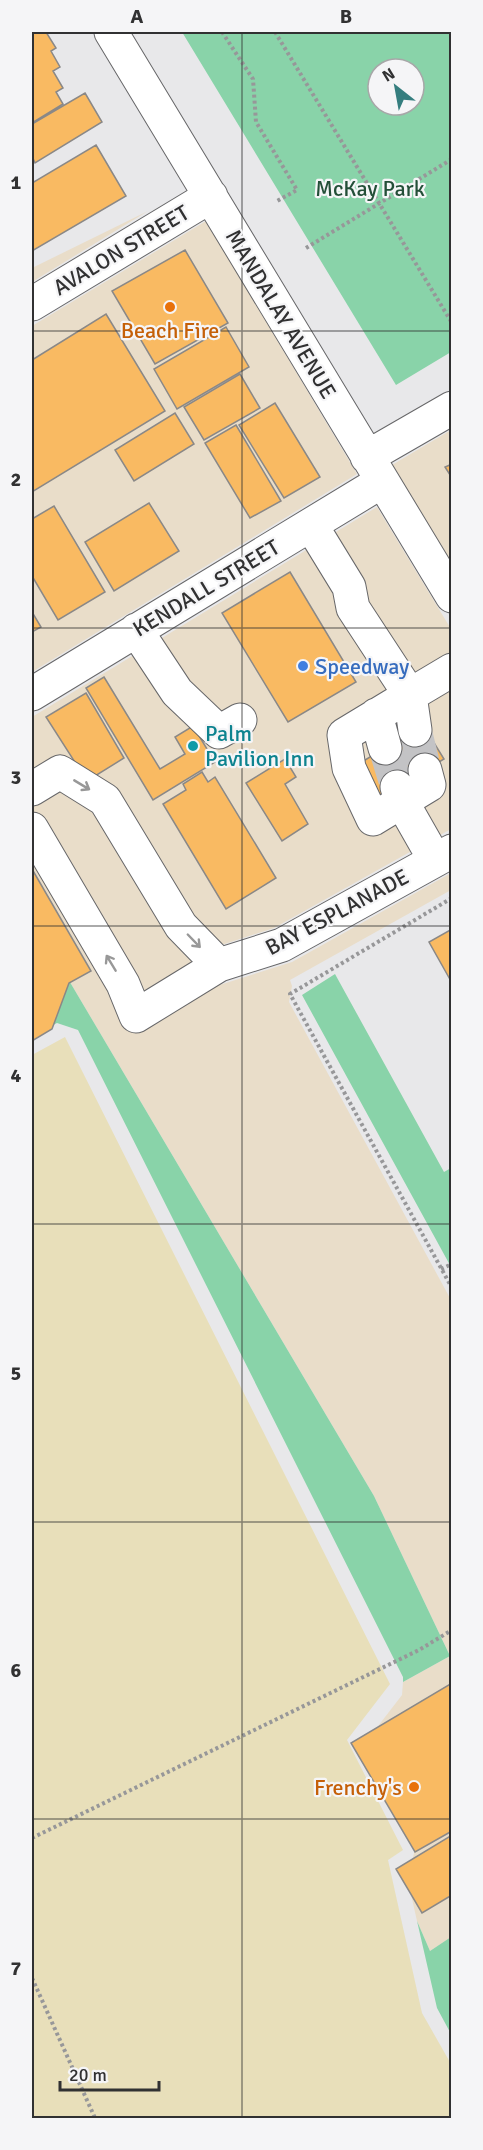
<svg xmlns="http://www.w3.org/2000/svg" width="483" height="2150" font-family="Signika,sans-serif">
<rect width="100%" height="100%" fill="#e8e8ea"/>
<path fill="#e9ddc9" d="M 148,211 L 32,282 L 32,268 Z
M 206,221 L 357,474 L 32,672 L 32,326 Z
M 451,430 L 451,563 L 392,465 Z
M 377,507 L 451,629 L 451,829 L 274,928 L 197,953 L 210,988 L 292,962 L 451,873 L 451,890 L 290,980 L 292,986 L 289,1002 L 451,1300 L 452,1937 L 430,1951 L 417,1921 L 405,1868 L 412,1863 L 416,1843 L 365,1743 L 402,1695 L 403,1682 L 450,1656 L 374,1496 L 32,918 L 32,717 Z"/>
<path fill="#89d3a9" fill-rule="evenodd" d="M 182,32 L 451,32 L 451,352 L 396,385 ZM 378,69 L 414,69 L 414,105 L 378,105 Z
M 32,918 L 374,1496 L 450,1656 L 403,1682 L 403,1677 L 78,1030 L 57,1023 L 32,1036 Z
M 335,974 L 444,1172 L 451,1168 L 451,1267 L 302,995 Z
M 417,1921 L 430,1951 L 451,1937 L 451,2034 L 437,2008 Z"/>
<path fill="#e8dfba" d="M 65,1037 L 390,1684 L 347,1740 L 403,1850 L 388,1860 L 422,2013 L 451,2064 L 451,2118 L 32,2118 L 32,1055 Z"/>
<path fill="#f9ba62" stroke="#8a8887" stroke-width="1.5" d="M 32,32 L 46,32 L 56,48 L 51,51 L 60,67 L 53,71 L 63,88 L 56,92 L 63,104 L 32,123 Z
M 85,93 L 102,122 L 35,163 L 32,156 L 32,124 Z
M 96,145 L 126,196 L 32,251 L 32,178 L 34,182 Z
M 185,250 L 228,323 L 155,364 L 112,291 Z
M 106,314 L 165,411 L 32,492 L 32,360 Z
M 226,327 L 249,367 L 177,409 L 154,369 Z
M 240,374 L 260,408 L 204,440 L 184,407 Z
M 275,403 L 320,477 L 284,498 L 239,425 Z
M 175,413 L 194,444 L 134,481 L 115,450 Z
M 236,425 L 281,501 L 250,518 L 205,443 Z
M 452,464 L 452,478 L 445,467 Z
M 149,503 L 179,551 L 114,591 L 85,542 Z
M 54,506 L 105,592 L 58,620 L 32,576 L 32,519 Z
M 290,572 L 356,682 L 288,722 L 222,613 Z
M 32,612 L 41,627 L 32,632 Z
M 104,677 L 160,769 L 185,754 L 175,737 L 193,726 L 215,762 L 153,800 L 86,688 Z
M 86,693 L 124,758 L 87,781 L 46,717 Z
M 423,725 L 444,759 L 381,797 L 360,763 Z
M 285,759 L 296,777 L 285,784 L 308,824 L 282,841 L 246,783 Z
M 202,772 L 208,782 L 215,777 L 276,878 L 226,909 L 163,804 L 186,790 L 183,784 Z
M 32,869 L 91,971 L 69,983 L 52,1029 L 32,1041 Z
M 452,929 L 452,983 L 429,942 Z
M 452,1683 L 452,1831 L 415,1852 L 351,1743 Z
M 452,1835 L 452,1895 L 422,1913 L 396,1869 Z"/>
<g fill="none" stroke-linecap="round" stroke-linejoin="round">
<path stroke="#c3c3c5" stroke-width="33" stroke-dasharray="33 16" stroke-linecap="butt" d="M 415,730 L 425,770
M 385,748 L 397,787"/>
<g stroke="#676769" stroke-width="35">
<path id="minor" d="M 111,32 L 452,596
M 32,304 L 211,196
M 367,457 L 452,408
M 311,525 L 349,587 L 353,608 L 410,695 L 452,670
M 136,630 L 177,692 L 219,732 L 240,720
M 32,694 L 381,482
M 376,715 L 385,748
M 415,730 L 410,695 L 344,735 L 349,768 L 373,819 L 429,785 L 425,770
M 397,787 L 402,802 L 435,860
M 32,789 L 60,772 L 105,800 L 181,926 L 219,965
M 32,829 L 123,984 L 136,1016 L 219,965 L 282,945 L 452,851"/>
</g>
<path stroke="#979799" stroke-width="4" stroke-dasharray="3 3" stroke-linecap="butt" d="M 222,32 L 253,79 L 256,122 L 297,190 L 277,201
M 275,32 L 452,323
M 306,248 L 452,159
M 452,898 L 290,994 L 452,1288
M 441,1269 L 452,1264
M 32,1838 L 419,1650 L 452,1630
M 32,1978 L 95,2118"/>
<use href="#minor" stroke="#fff" stroke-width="33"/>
</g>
<defs><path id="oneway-shaft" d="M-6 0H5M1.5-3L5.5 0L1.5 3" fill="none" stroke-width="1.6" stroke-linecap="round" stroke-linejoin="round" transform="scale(1.5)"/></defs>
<g stroke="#989898">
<use href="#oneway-shaft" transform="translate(82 785) rotate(31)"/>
<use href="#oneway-shaft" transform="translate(194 941) rotate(46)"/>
<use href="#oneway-shaft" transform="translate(111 963) rotate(-121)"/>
</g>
<path fill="none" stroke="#313132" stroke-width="1.5" stroke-opacity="0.55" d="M 242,32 L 242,2118M 32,331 L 452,331M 32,628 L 452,628M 32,926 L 452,926M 32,1224 L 452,1224M 32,1522 L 452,1522M 32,1819 L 452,1819"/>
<g fill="#e8710a" stroke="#f5f5f7" stroke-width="2">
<circle cx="170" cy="307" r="6"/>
<circle cx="414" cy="1787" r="6"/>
</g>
<circle fill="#3f7fe0" stroke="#f5f5f7" stroke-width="2" cx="303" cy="666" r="6"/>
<circle fill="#0f9aa8" stroke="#f5f5f7" stroke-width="2" cx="193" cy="746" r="6"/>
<g text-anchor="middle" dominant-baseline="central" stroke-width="4.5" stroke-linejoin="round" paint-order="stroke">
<g font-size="22" fill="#234f38" stroke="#f5f5f7">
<text x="370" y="188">McKay Park</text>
</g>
<g font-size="22" fill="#313132" stroke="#f5f5f7">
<text transform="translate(121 250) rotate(-31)">AVALON STREET</text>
<text transform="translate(281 314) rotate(59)">MANDALAY AVENUE</text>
<text transform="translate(206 588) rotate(-31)">KENDALL STREET</text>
<text transform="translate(337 912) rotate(-28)">BAY ESPLANADE</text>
</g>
<g font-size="22" fill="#c56008" stroke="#f5f5f7">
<text x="170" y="330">Beach Fire</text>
<text x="402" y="1787" text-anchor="end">Frenchy's</text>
</g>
<g font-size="22" fill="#366cbe" stroke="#f5f5f7" text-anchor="start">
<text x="315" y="666">Speedway</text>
</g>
<g font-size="22" fill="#0d838f" stroke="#f5f5f7" text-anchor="start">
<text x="205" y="733">Palm<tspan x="205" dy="25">Pavilion Inn</tspan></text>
</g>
</g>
<rect width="483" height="2150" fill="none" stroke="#f5f5f7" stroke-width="66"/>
<g transform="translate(396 87) rotate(329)"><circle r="28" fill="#f5f5f7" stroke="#a7a7a8" stroke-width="1.5"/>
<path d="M0-4.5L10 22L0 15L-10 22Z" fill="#357e7f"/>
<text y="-9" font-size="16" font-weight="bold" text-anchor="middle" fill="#313132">N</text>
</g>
<path d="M60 2081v9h99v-9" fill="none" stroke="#313132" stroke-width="3"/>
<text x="69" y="2081" font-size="18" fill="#313132" stroke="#f5f5f7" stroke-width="4.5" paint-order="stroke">20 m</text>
<rect x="33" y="33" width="417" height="2084" fill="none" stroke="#313132" stroke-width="2"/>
<g font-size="20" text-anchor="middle" font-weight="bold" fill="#313132">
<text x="137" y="23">A</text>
<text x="346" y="23">B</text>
<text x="16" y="189">1</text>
<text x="16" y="486">2</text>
<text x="16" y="784">3</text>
<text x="16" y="1082">4</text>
<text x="16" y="1380">5</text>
<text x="16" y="1677">6</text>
<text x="16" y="1975">7</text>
</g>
</svg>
